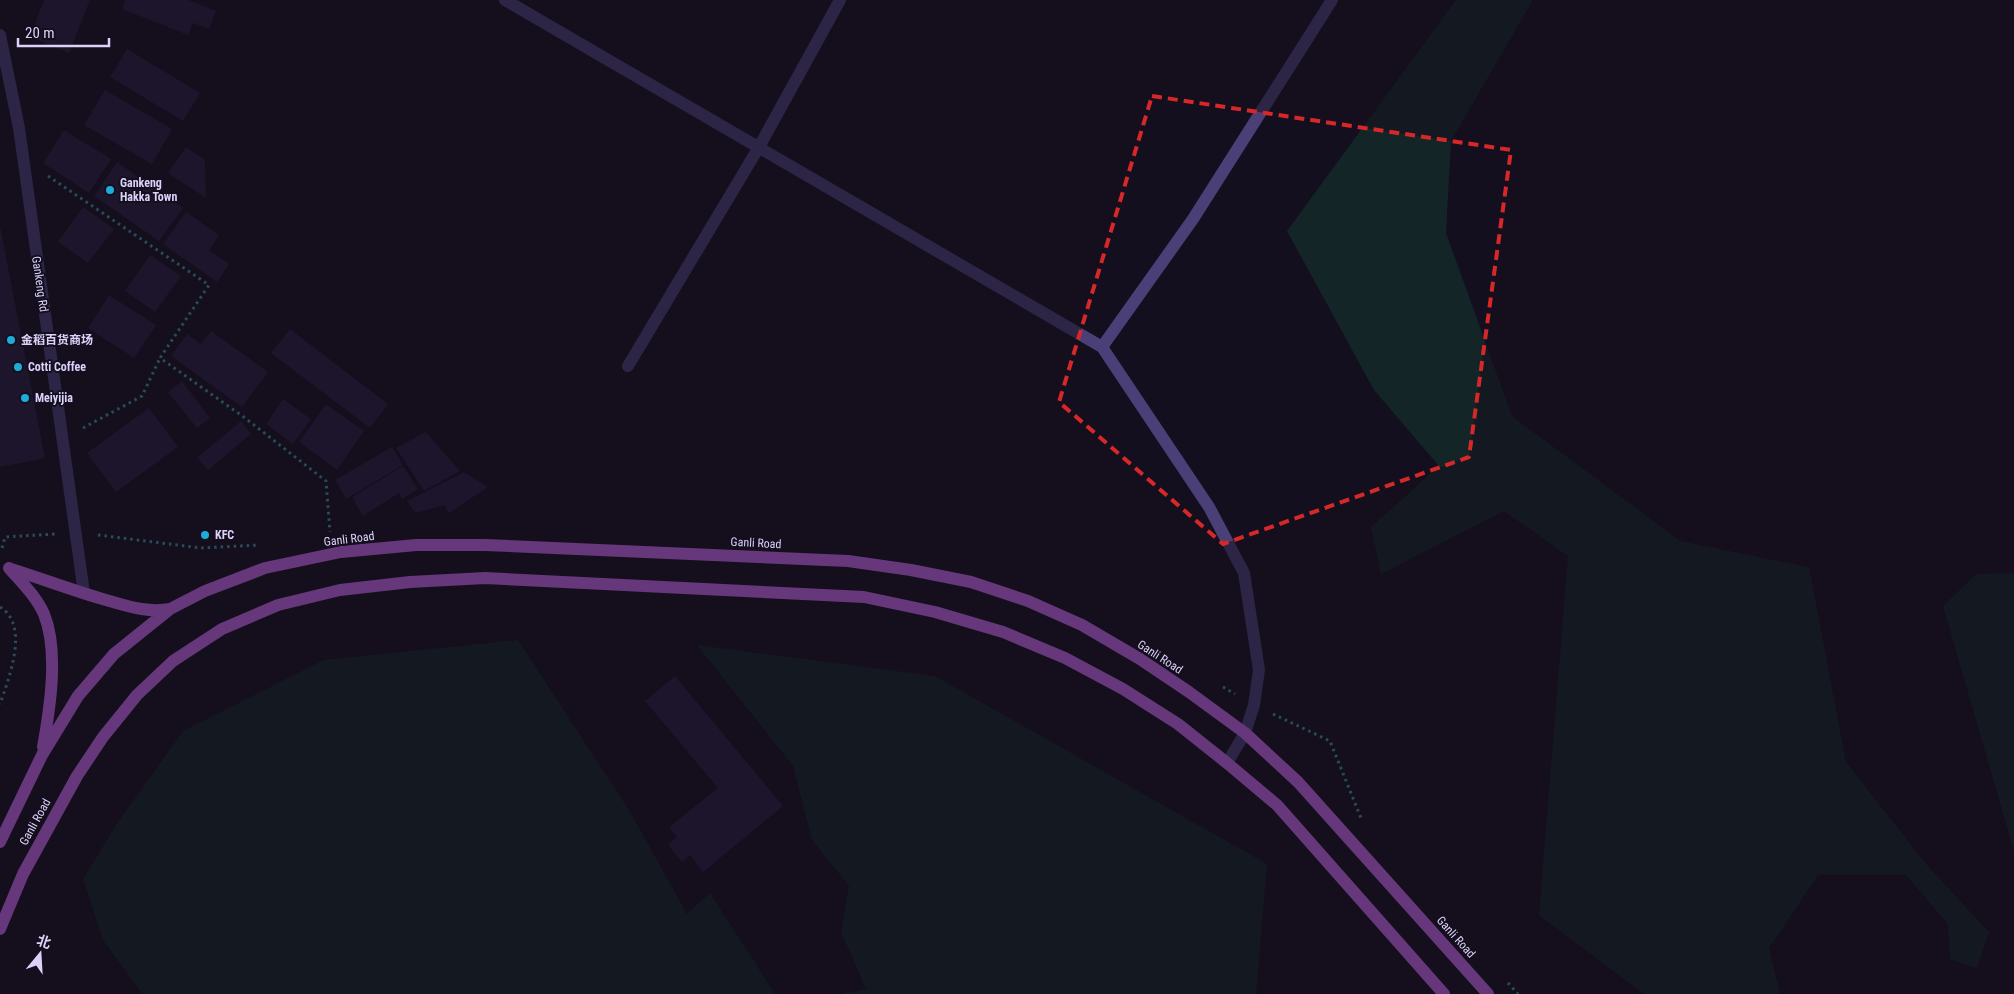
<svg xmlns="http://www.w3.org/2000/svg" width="2014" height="994" font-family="'Roboto Condensed','Noto Sans SC',sans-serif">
<rect width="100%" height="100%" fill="#140f1e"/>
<path fill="#132527" d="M 1456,0 L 1533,0 L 1451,141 L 1446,233 L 1512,416 L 1680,541 L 1809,567 L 1846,762 L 1926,864 L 1989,932 L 1977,968 L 1950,959 L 1948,924 L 1906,875 L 1818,875 L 1769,948 L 1780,994 L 1644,994 L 1539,915 L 1568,556 L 1504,511 L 1381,574 L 1371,527 L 1439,466 L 1374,390 L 1287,231 Z
M 2014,573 L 2014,851 L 1943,606 L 1976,574 Z
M 518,640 L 629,810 L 687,914 L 710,893 L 775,994 L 144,994 L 141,992 L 103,940 L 83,879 L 116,825 L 183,731 L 324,660 Z
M 697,645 L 935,676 L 1267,864 L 1256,994 L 841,994 L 866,989 L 841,932 L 849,886 L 812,840 L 793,766 Z"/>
<path fill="#281e3c" d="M 44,0 L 90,0 L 69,53 L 30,37 Z
M 125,0 L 188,0 L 216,11 L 209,29 L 193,23 L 188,35 L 122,9 Z
M 127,49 L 200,93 L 183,121 L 110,77 Z
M 105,90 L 172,129 L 152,164 L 84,125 Z
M 64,130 L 111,159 L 89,193 L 43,163 Z
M 186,147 L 205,160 L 206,198 L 168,173 Z
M 117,162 L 183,208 L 159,241 L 94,196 Z
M 83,207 L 114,229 L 88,263 L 58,242 Z
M 186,212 L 219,235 L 209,250 L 229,264 L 217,282 L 163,244 Z
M 0,226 L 45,458 L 0,467 Z
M 150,255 L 181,276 L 155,312 L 125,291 Z
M 109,295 L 156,325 L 134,358 L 88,328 Z
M 290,329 L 388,404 L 370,428 L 271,353 Z
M 211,331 L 268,372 L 242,407 L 171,356 L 187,334 L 201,344 Z
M 182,381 L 210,418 L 197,428 L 168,392 Z
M 283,399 L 311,419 L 293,444 L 266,424 Z
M 326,404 L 364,431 L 337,470 L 299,442 Z
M 149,408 L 178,447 L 116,492 L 87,453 Z
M 241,421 L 251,434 L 208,470 L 197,458 Z
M 426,432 L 460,471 L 424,491 L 396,448 Z
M 392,447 L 403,465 L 346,499 L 335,480 Z
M 403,466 L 418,489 L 402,499 L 399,493 L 363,516 L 352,497 Z
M 464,472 L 488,487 L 449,513 L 444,505 L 416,513 L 407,501 Z
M 675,676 L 783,806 L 703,872 L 690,855 L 682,862 L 668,845 L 677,837 L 669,827 L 718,788 L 645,701 Z"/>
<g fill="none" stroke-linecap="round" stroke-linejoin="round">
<path stroke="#3e9aa2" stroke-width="3" stroke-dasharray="2.5 4" stroke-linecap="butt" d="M 48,176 L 209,285 L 160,358 L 245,418 L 326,481 L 330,532
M 83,428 L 142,396 L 160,358
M 98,535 L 201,548 L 259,545
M 2,548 L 5,537 L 55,534
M 0,607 C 30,625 9,678 0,704
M 1223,687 L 1235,694
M 1273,714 L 1330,741 L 1361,818
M 1508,983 L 1518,994"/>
<path stroke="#4a4077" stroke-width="12" d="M 505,0 L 1102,347 L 1209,507 L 1244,573 L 1259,670 L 1254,705 L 1245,733 L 1227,763
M 0,35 L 19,128 L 84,593
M 1102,347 L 1193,219 L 1332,0
M 628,366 L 759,147 L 840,0"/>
<path stroke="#cb68ea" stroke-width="12" d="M 9,568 C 21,582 36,596 44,614 C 59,651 50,708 43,747
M 11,569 C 43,579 74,591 106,600 C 128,606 147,613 170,609
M 0,842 L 42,755 L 78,696 L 114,654 L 170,609 L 205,591 L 265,568 L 341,552 L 416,545 L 485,545 L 848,561 L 911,570 L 971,582 L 1028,601 L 1082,625 L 1140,659 L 1189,692 L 1245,733 L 1298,782 L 1488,994
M 0,929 L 23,874 L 77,776 L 103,737 L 137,695 L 173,661 L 222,629 L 278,605 L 340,590 L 410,582 L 485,578 L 864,597 L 935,612 L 1003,632 L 1065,658 L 1123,689 L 1178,724 L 1227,763 L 1277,805 L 1444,994"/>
</g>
<path d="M0 0H2014V994H0ZM 1152,96 L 1511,150 L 1469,457 L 1223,544 L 1059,402 Z" fill="#140f1e" fill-opacity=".55" fill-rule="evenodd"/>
<path fill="none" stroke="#d62828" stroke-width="4" stroke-dasharray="10 6" stroke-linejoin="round" d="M 1152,96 L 1511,150 L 1469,457 L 1223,544 L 1059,402 Z"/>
<g fill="#1eacd9" stroke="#140f1e" stroke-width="2">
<circle cx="110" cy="190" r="5"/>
<circle cx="11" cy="340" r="5"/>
<circle cx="18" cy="367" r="5"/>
<circle cx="25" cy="398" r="5"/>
<circle cx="205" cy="535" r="5"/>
</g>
<g text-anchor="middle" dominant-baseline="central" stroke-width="4" stroke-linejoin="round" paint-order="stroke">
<g font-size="12" font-weight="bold" fill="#dcd2f9" stroke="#140f1e" text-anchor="start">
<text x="120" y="183">Gankeng<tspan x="120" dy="14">Hakka Town</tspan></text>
<text x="21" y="340">金稻百货商场</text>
<text x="28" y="367">Cotti Coffee</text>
<text x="35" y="398">Meiyijia</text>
<text x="215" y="535">KFC</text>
</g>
<g font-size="12" fill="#dcd2f9" stroke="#140f1e">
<text transform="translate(40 284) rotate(82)">Gankeng Rd</text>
<text transform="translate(349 539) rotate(-7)">Ganli Road</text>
<text transform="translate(756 543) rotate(3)">Ganli Road</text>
<text transform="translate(1160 657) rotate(33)">Ganli Road</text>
<text transform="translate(35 822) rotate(-61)">Ganli Road</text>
<text transform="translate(1456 937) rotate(48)">Ganli Road</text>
</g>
</g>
<g transform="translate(40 954) rotate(18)" stroke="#140f1e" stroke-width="4" paint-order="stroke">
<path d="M0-4L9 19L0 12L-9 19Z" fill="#dcd2f9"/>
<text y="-8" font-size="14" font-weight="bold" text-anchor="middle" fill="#dcd2f9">北</text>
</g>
<path d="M18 38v8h91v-8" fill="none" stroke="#dcd2f9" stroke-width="2.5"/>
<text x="25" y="38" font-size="15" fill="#dcd2f9" stroke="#140f1e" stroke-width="4" paint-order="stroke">20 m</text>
</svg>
